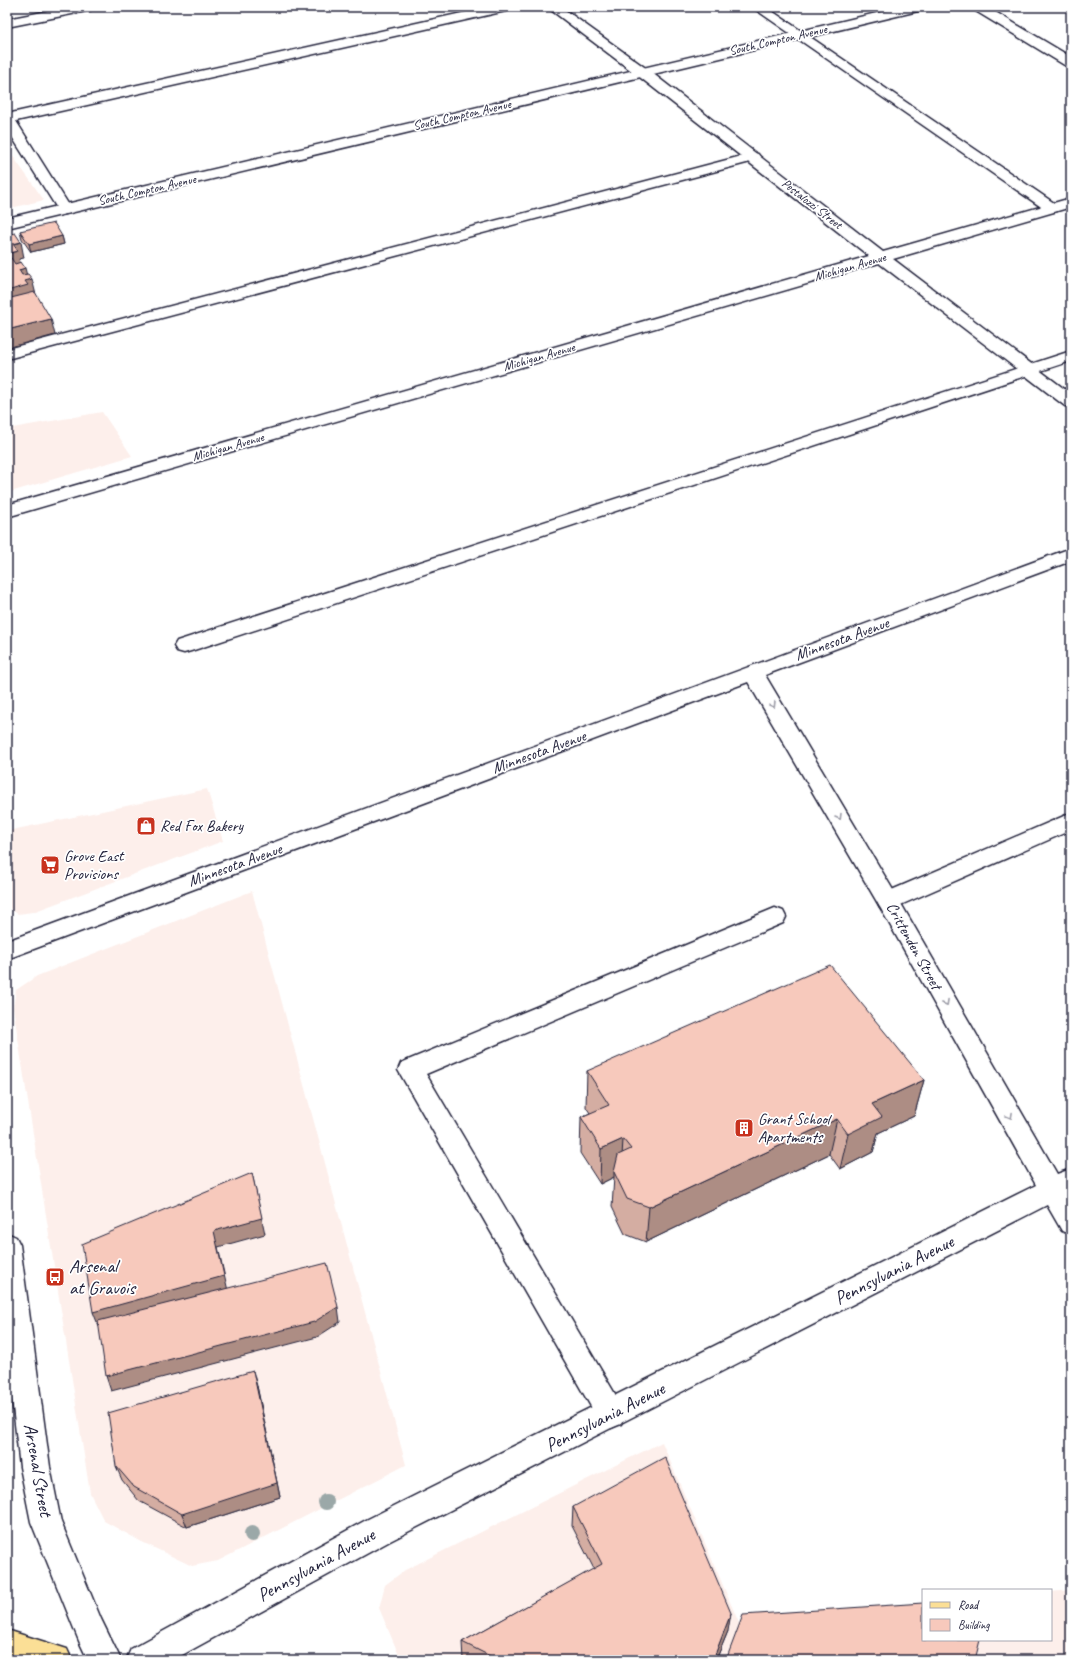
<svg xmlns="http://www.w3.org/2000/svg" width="1078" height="1667" font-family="Caveat,sans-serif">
<rect width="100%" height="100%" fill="#fff"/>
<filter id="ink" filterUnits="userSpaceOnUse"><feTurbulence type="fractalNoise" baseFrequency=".025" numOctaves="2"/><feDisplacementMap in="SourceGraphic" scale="8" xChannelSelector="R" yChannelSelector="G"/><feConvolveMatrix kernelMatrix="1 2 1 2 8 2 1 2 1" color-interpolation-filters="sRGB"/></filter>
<g filter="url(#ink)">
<path fill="#fdefeb" d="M 7,148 L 44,200 L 7,209 Z
M 102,412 L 132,456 L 7,493 L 7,429 Z
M 207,789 L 223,841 L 33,912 L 18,914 L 7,907 L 7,831 Z
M 252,891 L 406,1465 L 218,1561 L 192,1566 L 140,1541 L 104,1521 L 90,1493 L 13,1007 L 16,990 L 37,976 Z
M 662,1442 L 739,1623 L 923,1605 L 923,1640 L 1051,1640 L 1051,1592 L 1071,1590 L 1071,1660 L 401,1660 L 379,1608 L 385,1585 L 405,1570 Z"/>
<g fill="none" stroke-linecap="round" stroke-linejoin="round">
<g stroke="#22223b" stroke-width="3">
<path id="lane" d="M 489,7 L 512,7 L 510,10 L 506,11 L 16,121 L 72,210 L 70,213 L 65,214 L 60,213 L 7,129 L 7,114 Z
M 752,7 L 766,7 L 1057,205 L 1059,208 L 1057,211 L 1052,212 L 1047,211 Z
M 753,153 L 758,154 L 760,157 L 758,160 L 7,359 L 7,349 Z
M 1071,351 L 1071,361 L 191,651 L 184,653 L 177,651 L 174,646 L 177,641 Z
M 1071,813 L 1071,830 L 896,907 L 888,910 L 880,907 L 877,901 L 880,895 Z
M 775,908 L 783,911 L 786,917 L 783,923 L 426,1074 L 621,1404 L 625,1414 L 621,1424 L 611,1428 L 601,1424 L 398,1070 L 401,1063 Z"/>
</g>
<g stroke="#22223b" stroke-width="3">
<path id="street" d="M 68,7 L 93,7 L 91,10 L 87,11 L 7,27 L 7,19 Z
M 547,7 L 561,7 L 647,69 L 883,252 L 1071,198 L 1071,207 L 893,259 L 1071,394 L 1071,407 L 1065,406 L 879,263 L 7,517 L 7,505 L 869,256 L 637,75 Z
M 972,7 L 987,7 L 1071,57 L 1071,67 L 1066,66 L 974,10 Z
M 1071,548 L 1071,561 L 765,675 L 896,895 L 1057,1174 L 1071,1169 L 1071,1193 L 1068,1194 L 1071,1199 L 1071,1235 L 1062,1231 L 1047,1205 L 390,1541 L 173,1660 L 126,1660 L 131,1649 L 368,1519 L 1036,1185 L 880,907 L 748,682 L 7,959 L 7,941 Z"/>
</g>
<g stroke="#22223b" stroke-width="3">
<path id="secondary" d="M 902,7 L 924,7 L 922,10 L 918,11 L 7,228 L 7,218 Z
M 7,1233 L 16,1237 L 20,1245 L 50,1467 L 61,1522 L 101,1619 L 121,1660 L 88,1660 L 79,1641 L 31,1522 L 20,1467 L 7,1356 Z"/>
</g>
<g stroke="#22223b" stroke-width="3">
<path id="primary" d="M 7,1630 L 67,1649 L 72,1660 L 7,1660 Z"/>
</g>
<use href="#lane" fill="#fff" fill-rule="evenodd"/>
<use href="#street" fill="#fff" fill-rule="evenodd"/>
<use href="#secondary" fill="#fff" fill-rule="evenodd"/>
<use href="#primary" fill="#fbdf96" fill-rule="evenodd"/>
</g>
<g fill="#9ba8a8">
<circle cx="326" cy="1502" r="8"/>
<circle cx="252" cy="1534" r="8"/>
</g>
<path fill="#d4ada2" stroke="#22223b" d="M 20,231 L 62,236 L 64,244 L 31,252 L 22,239 Z
M 587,1071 L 924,1080 L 914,1116 L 878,1133 L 873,1152 L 840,1169 L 829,1154 L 646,1242 L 625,1234 L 612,1207 L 614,1177 L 600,1184 L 580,1153 L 581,1117 L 590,1113 L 586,1107 Z
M 257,1386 L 280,1497 L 187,1527 L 139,1501 L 122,1480 L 116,1466 Z
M 573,1507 L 728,1631 L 716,1660 L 463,1660 L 462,1642 L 594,1569 L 572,1526 Z"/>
<path fill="#ad8d84" stroke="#22223b" d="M 62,236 L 64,244 L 31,252 L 29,244 Z
M 21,242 L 24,258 L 19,259 L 21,267 L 7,271 L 7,254 L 13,244 Z
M 25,268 L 28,280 L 32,279 L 36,295 L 7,308 L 7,291 L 19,270 Z
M 51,319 L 55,335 L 7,348 L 7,330 Z
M 924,1080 L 914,1116 L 878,1133 L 873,1152 L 840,1169 L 848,1134 L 872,1104 Z
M 837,1119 L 829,1154 L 646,1242 L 649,1207 Z
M 623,1139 L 621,1174 L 614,1172 L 614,1177 L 600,1184 L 601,1149 Z
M 252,1173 L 265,1234 L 218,1247 L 228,1291 L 99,1327 L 93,1312 L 214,1231 Z
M 338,1307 L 340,1322 L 317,1337 L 111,1391 L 106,1376 Z
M 253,1371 L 257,1386 L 280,1497 L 187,1527 L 182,1514 Z
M 731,1613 L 728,1631 L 716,1660 L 713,1660 Z"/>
<path fill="#f7c9bc" stroke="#22223b" d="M 54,223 L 62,236 L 29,244 L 20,231 Z
M 15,233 L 21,242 L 13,244 L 18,251 L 7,254 L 7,235 Z
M 11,258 L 15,264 L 21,262 L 25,268 L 19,270 L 22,275 L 28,274 L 32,279 L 25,281 L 28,285 L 7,291 L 7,259 Z
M 35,292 L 51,319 L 7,330 L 7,299 Z
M 830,965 L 924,1080 L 872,1104 L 882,1117 L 848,1134 L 837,1119 L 649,1207 L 627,1199 L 614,1172 L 618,1155 L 631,1149 L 623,1139 L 601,1149 L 581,1117 L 609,1105 L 587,1071 Z
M 252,1173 L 262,1218 L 214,1231 L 224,1276 L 93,1312 L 82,1244 Z
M 327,1263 L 338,1307 L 314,1322 L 106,1376 L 98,1321 Z
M 253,1371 L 277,1483 L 182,1514 L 134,1487 L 116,1466 L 108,1413 Z
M 665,1457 L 731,1613 L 713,1660 L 498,1660 L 462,1642 L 602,1564 L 573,1507 Z
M 923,1603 L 923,1640 L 980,1640 L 975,1660 L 726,1660 L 743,1615 Z"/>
<defs><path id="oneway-chevron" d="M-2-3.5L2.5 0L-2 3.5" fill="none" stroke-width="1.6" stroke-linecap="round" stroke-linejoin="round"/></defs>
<g stroke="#9c9ca7">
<use href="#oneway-chevron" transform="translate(773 705) rotate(59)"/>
<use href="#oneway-chevron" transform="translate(839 817) rotate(59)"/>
<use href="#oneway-chevron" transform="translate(946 1003) rotate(61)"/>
<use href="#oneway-chevron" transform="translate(1010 1116) rotate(61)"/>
</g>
</g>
<defs>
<g id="shop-square" transform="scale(1)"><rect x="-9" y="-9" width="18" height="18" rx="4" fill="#c8321e" stroke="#fff"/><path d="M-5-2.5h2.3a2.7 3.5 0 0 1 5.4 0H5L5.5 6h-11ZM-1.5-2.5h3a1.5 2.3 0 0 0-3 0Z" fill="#fff"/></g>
<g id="supermarket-square" transform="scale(1)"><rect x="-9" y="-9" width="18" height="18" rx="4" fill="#c8321e" stroke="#fff"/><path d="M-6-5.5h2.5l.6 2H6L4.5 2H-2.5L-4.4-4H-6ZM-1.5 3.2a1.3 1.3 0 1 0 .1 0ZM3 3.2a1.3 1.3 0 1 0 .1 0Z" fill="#fff"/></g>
<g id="building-square" transform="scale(1)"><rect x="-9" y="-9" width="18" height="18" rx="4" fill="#c8321e" stroke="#fff"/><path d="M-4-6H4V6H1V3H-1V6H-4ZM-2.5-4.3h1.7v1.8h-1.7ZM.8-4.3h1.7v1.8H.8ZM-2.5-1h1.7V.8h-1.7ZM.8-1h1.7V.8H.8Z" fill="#fff"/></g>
<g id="bus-square" transform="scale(1)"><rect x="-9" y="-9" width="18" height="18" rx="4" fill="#c8321e" stroke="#fff"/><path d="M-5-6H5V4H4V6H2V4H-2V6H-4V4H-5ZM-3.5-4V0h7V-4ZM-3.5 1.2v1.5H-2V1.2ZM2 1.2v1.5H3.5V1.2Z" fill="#fff"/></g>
</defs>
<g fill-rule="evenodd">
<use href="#shop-square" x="146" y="826"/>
<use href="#supermarket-square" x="50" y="865"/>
<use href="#building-square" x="744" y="1128"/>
<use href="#bus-square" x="55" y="1277"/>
</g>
<g text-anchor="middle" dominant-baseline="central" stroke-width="3.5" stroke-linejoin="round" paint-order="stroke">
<g font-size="13" fill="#22223b" stroke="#fff">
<text transform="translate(778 40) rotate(-13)">South Compton Avenue</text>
<text transform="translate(462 115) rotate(-13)">South Compton Avenue</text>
<text transform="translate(147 190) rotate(-13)">South Compton Avenue</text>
<text transform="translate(812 204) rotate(38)">Pestalozzi Street</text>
<text transform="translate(850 267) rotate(-16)">Michigan Avenue</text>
<text transform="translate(539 357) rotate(-16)">Michigan Avenue</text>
<text transform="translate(228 447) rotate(-16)">Michigan Avenue</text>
</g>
<g font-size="16" fill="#22223b" stroke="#fff">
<text transform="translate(842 639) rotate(-20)">Minnesota Avenue</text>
<text transform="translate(539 752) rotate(-20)">Minnesota Avenue</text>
<text transform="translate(235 865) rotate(-20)">Minnesota Avenue</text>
<text transform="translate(914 946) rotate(61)">Crittenden Street</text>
</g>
<g font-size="16" fill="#22223b" stroke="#fff" text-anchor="start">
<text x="160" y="826">Red Fox Bakery</text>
<text x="64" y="856">Grove East<tspan x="64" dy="18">Provisions</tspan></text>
<text x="758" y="1119">Grant School<tspan x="758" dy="18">Apartments</tspan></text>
</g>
<g font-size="19" fill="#22223b" stroke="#fff" text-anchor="start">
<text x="69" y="1266">Arsenal<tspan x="69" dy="22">at Gravois</tspan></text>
</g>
<g font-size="19" fill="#22223b" stroke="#fff">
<text transform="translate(894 1270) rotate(-27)">Pennsylvania Avenue</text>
<text transform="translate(605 1417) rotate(-27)">Pennsylvania Avenue</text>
<text transform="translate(38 1470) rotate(80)">Arsenal Street</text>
<text transform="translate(316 1565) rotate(-29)">Pennsylvania Avenue</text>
</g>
</g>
<rect width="1078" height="1667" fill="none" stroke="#fff" stroke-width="24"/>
<rect x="12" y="12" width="1054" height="1643" fill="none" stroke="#22223b" stroke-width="1.5" filter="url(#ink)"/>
<rect x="922" y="1589" width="130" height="52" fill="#ffffff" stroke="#a7a7b1"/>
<rect x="930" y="1602" width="20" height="6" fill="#fbdf96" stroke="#a7a7b1"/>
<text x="958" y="1609" font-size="12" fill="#22223b">Road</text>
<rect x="930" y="1619" width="20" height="12" fill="#f7c9bc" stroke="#a7a7b1"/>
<text x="958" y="1629" font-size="12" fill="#22223b">Building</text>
</svg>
